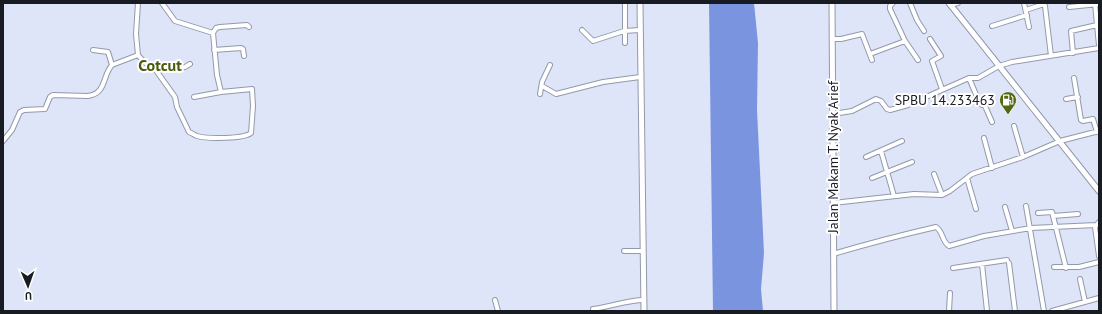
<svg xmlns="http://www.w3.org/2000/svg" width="1102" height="314" font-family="'PT Sans',sans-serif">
<rect width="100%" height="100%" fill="#dee5f8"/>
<path fill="#7b94e0" d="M 709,3 L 754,3 L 758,43 L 757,110 L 764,253 L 761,289 L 763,311 L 713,311 Z"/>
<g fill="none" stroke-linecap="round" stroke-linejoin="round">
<g stroke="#9399ab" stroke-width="6">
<path id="minor" d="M 162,3 L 175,21 L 213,33 L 217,75 L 221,92
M 910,3 L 917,20 L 924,31
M 1024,3 L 1029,27
M 950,5 L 958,3
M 1069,7 L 1099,4
M 1026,10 L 1044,4 L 1045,6 L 1051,56
M 1097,25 L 1099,45
M 992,26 L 1027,15
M 582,30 L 593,41 L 624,31 L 640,30
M 213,33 L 216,28 L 220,27 L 247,25 L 249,27
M 832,39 L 841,39 L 862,34 L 872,60
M 930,39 L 941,56 L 932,61 L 942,89
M 905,41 L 918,60
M 625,43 L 625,3
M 93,50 L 108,52 L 112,65
M 214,50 L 241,48 L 243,49 L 244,56
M 1073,53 L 1071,31 L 1097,25 L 1095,3
M 870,54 L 905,41 L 890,9 L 890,6 L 893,3
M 138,55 L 144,62 L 155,69 L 175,97 L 177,107 L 189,132 C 192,133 194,135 197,136 C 207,139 244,139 251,133 L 253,106 L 252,89 L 221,92 L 194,97
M 155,69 L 185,67 L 190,64
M 969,78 L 980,104 L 985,106 L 992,122
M 1074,78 L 1081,120 L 1083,121 L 1093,119 L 1097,132
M 542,86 L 556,94 L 603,82 L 640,77
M 540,94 L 542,82 L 550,65
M 1066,99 L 1078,97
M 833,114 L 852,111 L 876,99 L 881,101 L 887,109 L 890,110 L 908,105 L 969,78 L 978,78 L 999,66 L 1012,62 L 1099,48
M 1014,126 L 1023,157
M 984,138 L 992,168
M 3,141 L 12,130 L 20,112 L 24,110 L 45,109 L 50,97 L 53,95 L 88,96 C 107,93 102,76 112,65 L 138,55 L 136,34 L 138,3
M 881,151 L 894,196
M 866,157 L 902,141
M 934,174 L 942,195
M 872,178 L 912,162
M 967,178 L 976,209
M 833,203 L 914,194 L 942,195 L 950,191 L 972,174 L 1023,157 L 1060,141 L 1099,131
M 1026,206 L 1044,311
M 1005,207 L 1012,231
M 1038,213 L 1052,212 L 1066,268
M 1053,216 L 1078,214
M 1099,222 L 1095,227 L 1099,256
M 624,251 L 643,251
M 833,254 C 867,244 901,235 936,227 C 943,231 942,242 949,246 L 984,236 L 1031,228 L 1096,225
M 1009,263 L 1015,311
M 982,264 L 987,311
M 1054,267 L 1079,267 L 1099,262
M 953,268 L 1007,260
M 1080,279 L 1085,302
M 495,300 L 498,311
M 593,309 C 611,307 626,300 644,300
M 949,311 L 950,293
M 1052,311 L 1099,298"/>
</g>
<g stroke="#9399ab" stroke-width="7">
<path id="tertiary" d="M 640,3 L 644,311
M 832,3 L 834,311
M 949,3 L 1099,191"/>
</g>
<use href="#minor" stroke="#fff" stroke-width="4"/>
<use href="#tertiary" stroke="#fff" stroke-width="5"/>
</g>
<defs>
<g id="fuel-pin" transform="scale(0.9)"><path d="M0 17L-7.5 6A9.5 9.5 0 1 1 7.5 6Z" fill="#546814" stroke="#fff"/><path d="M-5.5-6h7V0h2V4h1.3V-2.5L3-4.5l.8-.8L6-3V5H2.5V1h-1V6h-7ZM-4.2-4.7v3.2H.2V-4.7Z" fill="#fff"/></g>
</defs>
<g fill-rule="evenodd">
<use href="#fuel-pin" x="1008" y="100"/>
</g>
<g text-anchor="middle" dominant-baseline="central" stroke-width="4" stroke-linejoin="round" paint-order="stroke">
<g font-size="14" fill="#191b22" stroke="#fff" text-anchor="end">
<text x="995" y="100">SPBU 14.233463</text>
</g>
<g font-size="14" fill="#191b22" stroke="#fff">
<text transform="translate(833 157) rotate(-90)">Jalan Makam T. Nyak Arief</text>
</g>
<g font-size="16" font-weight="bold" fill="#485a0d" stroke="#fff">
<text x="160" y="65">Cotcut</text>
</g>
</g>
<rect width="1102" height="314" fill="none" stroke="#191b22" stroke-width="8"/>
<g transform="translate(28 286) rotate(178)" stroke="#ffffff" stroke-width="3" paint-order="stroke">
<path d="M0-3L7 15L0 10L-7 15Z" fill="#191b22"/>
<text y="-6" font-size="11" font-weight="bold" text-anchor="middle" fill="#191b22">U</text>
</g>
</svg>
